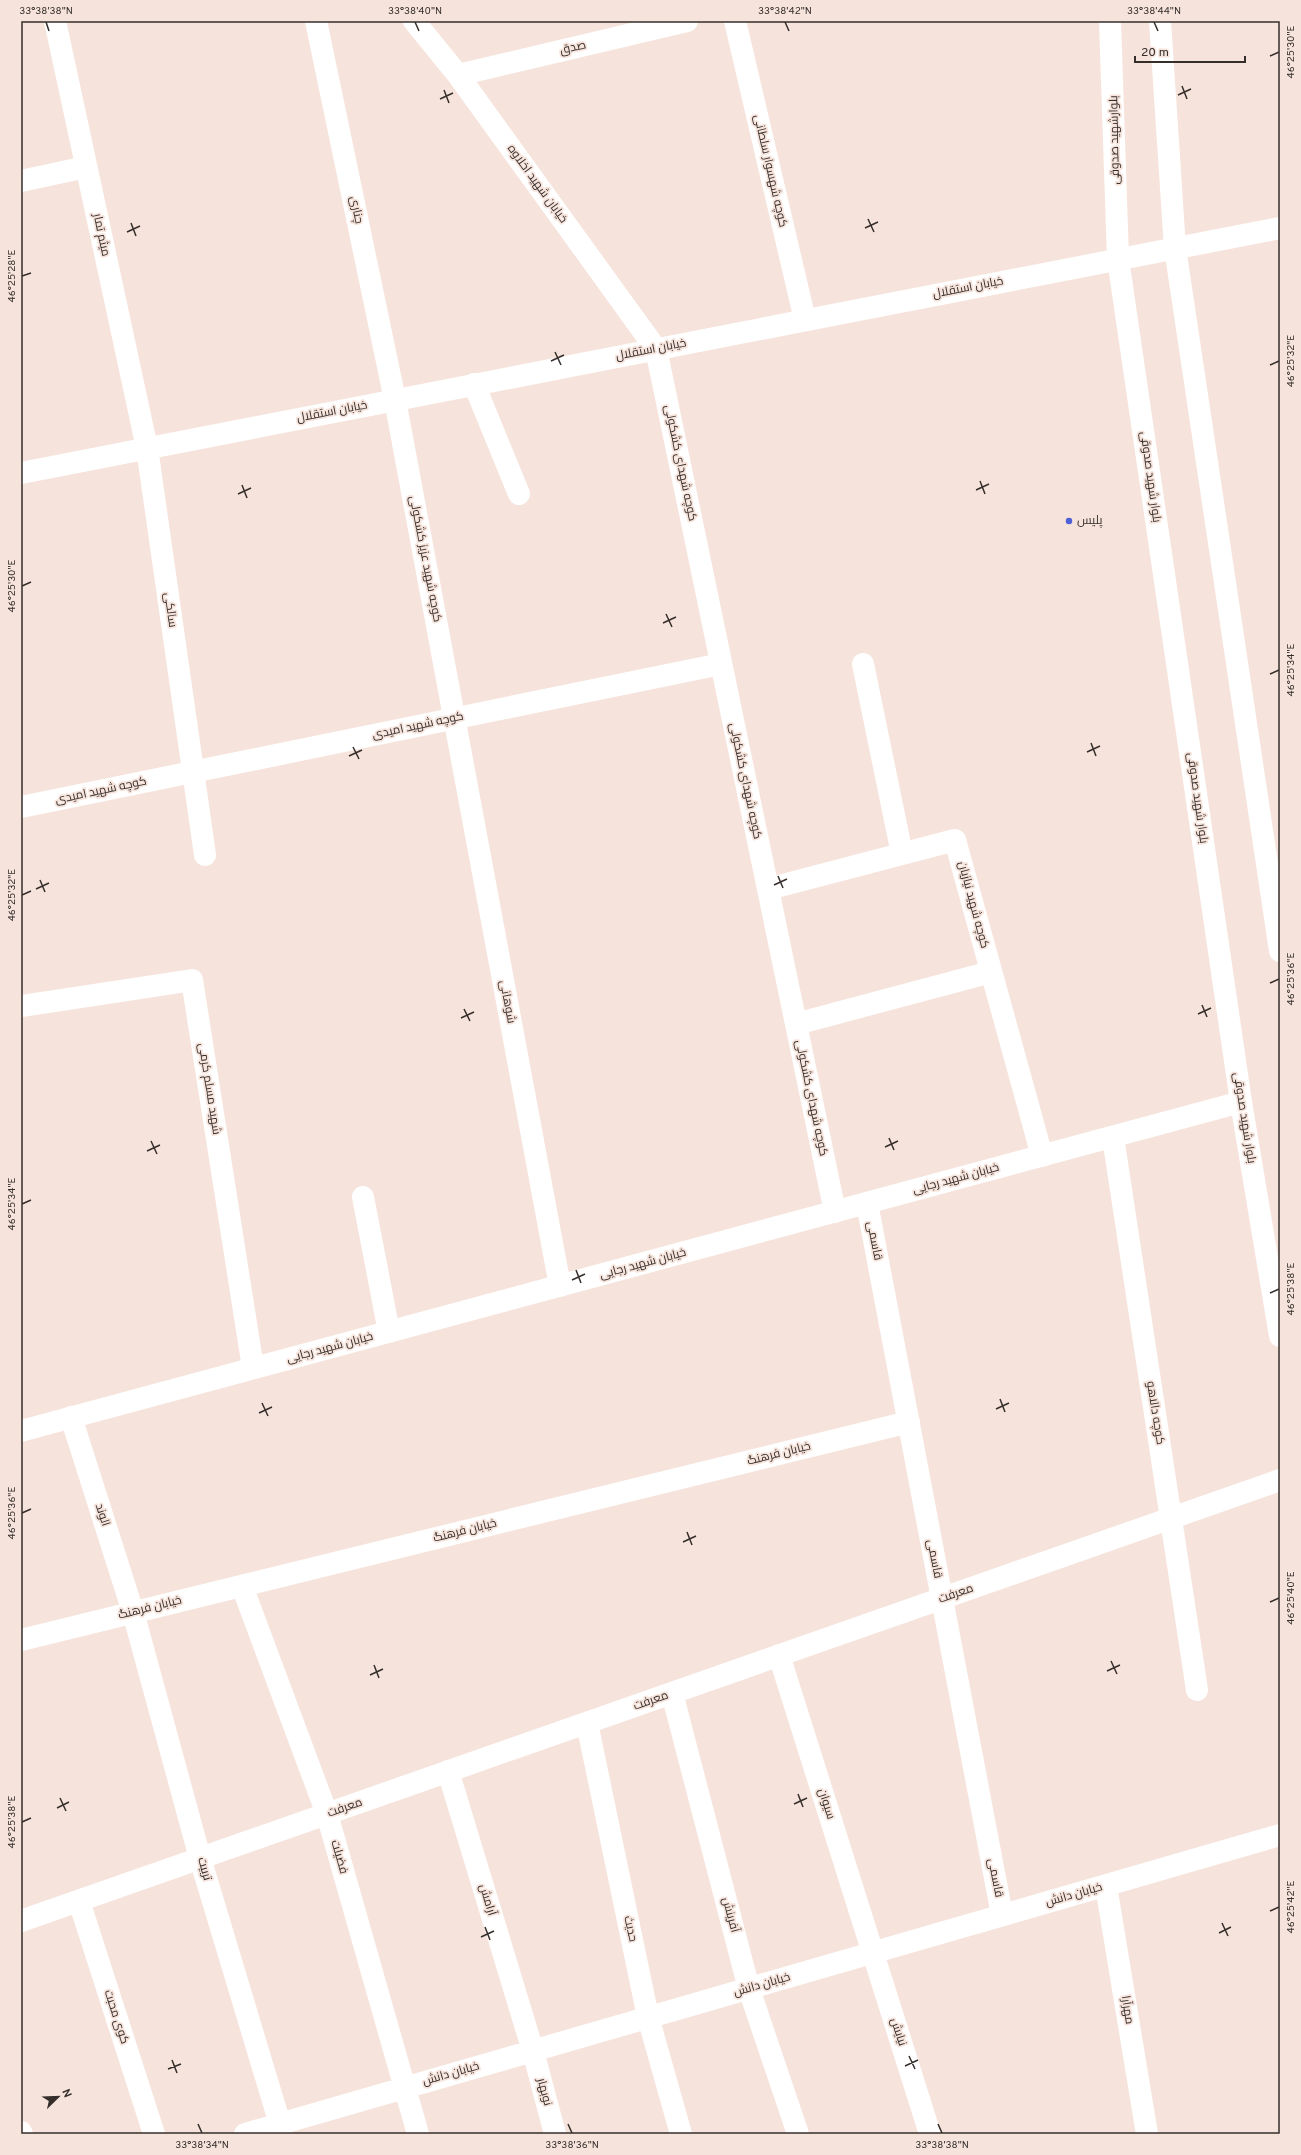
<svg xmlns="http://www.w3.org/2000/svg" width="1301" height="2155" font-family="Overpass,Cairo,sans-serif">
<rect width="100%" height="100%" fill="#f6e4dc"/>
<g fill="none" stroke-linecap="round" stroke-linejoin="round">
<path stroke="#fff" stroke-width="22" d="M 55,21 L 147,448 L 205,855
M 316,21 L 395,400 L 560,1286
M 414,21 L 458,75 L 656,349 L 835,1212
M 735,21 L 805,320
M 1110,21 L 1118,259
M 1160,21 L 1175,248
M 458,75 L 687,21
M 21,181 L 86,167
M 474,384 L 519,494
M 21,473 L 1280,228
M 863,664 L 902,854
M 21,807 L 721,664
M 768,889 L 955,840 L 1042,1156
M 21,1006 L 192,980 L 253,1368
M 796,1024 L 991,972
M 1113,1137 L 1197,1690
M 363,1197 L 389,1332
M 867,1203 L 1002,1915
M 71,1417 L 133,1612 L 200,1858 L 283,2134
M 21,1431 L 1241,1102
M 242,1586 L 327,1814 L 418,2134
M 21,1640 L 909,1422
M 779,1655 L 930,2134
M 672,1693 L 749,1989 L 798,2134
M 587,1723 L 648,2017 L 681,2134
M 448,1771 L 533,2051 L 555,2134
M 1106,1886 L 1147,2134
M 79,1901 L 154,2134
M 21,1921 L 1280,1480
M 21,2132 L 22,2134
M 245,2134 L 1280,1835"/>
<path stroke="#fff" stroke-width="22" d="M 1175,248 L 1280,951
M 1118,259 L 1241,1102 L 1280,1336"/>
</g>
<path fill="none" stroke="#352e2b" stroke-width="1.5" d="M 46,22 L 49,31M 415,22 L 419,31M 785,22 L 789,31M 1154,22 L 1158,31M 1270,56 L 1279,52M 1182,86 L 1187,99M 444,90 L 449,103M 1178,95 L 1191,89M 440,99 L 453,93M 868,219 L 874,232M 131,223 L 136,236M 865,228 L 878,222M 127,232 L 140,226M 22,276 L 31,273M 555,352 L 561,365M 551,361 L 564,355M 1270,365 L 1279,361M 980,481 L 985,494M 242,485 L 247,498M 976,490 L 989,484M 238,494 L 251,488M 22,586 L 31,582M 666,614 L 672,627M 663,623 L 676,617M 1270,674 L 1279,670M 1091,743 L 1096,756M 353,747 L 359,759M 1087,752 L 1100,746M 349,756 L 362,750M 778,876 L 783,888M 40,880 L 45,892M 774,885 L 787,879M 36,889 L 49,883M 22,895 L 31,891M 1270,983 L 1279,979M 1202,1005 L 1207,1017M 464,1009 L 470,1021M 1198,1014 L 1211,1008M 461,1018 L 474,1012M 889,1138 L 894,1150M 151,1141 L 157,1154M 885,1147 L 898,1141M 147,1151 L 160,1145M 22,1204 L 31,1200M 576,1270 L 581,1283M 572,1280 L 585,1274M 1270,1293 L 1279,1289M 1000,1399 L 1005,1412M 262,1403 L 268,1416M 996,1409 L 1009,1403M 259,1413 L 272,1407M 22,1513 L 31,1509M 687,1532 L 692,1545M 683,1542 L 696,1536M 1270,1602 L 1279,1598M 1111,1661 L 1117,1674M 374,1665 L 379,1678M 1107,1671 L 1120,1665M 370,1675 L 383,1669M 798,1794 L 803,1807M 60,1798 L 66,1811M 794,1804 L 807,1798M 57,1808 L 69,1802M 22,1822 L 31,1818M 1270,1911 L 1279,1907M 1222,1923 L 1228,1936M 485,1927 L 490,1940M 1219,1933 L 1231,1927M 481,1937 L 494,1931M 909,2056 L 915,2069M 172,2060 L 177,2073M 905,2066 L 918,2060M 168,2069 L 181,2064M 198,2124 L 202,2133M 568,2124 L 572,2133M 938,2124 L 942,2133"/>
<circle fill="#4e60d6" stroke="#f6e4dc" stroke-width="1.5" cx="1069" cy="521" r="4"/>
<g text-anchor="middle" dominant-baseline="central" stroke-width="3.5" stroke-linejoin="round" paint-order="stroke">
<g font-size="12" fill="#352e2b" stroke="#f6e4dc">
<text transform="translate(573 48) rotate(-13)">صدق</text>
<text transform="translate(1115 140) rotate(-91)">بلوارشهید صدوقی</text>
<text transform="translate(770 171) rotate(77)">کوچه شهسوار سلطانی</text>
<text transform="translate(537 184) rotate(54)">خیابان شهید اخلاوه</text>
<text transform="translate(356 210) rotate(78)">چناری</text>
<text transform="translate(101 235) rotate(78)">میثم تمار</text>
<text transform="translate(968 288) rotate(-11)">خیابان استقلال</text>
<text transform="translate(651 350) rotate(-11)">خیابان استقلال</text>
<text transform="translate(332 412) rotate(-11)">خیابان استقلال</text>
<text transform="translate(680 463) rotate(78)">کوچه شهدای کشکولی</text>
<text transform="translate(1150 477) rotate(82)">بلوار شهید صدوقی</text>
<text transform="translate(425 559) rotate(79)">کوچه شهید عزیز کشکولی</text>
<text transform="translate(170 610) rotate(82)">سالکی</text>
<text transform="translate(418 726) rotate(-12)">کوچه شهید امیدی</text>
<text transform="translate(745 781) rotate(78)">کوچه شهدای کشکولی</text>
<text transform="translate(101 791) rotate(-12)">کوچه شهید امیدی</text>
<text transform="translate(1197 798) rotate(82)">بلوار شهید صدوقی</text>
<text transform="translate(973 905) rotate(75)">کوچه شهید نیازیان</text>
<text transform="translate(507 1002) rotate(79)">شوهانی</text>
<text transform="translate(209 1089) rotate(81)">شهید مسلم کرمی</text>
<text transform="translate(811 1098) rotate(78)">کوچه شهدای کشکولی</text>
<text transform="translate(1244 1118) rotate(81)">بلوار شهید صدوقی</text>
<text transform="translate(956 1179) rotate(-15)">خیابان شهید رجایی</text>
<text transform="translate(874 1241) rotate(79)">قاسمی</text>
<text transform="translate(643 1264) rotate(-15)">خیابان شهید رجایی</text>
<text transform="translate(330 1348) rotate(-15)">خیابان شهید رجایی</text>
<text transform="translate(1155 1413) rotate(81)">کوچه دالاهو</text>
<text transform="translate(779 1454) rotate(-14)">خیابان فرهنگ</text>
<text transform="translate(102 1515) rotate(72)">الوند</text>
<text transform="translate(465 1531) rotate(-14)">خیابان فرهنگ</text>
<text transform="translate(934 1559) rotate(79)">قاسمی</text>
<text transform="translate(956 1594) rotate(-19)">معرفت</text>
<text transform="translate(150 1608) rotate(-14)">خیابان فرهنگ</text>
<text transform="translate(651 1701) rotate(-19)">معرفت</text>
<text transform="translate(826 1804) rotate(72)">سیوان</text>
<text transform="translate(345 1808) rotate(-19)">معرفت</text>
<text transform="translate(339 1857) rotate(74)">فضیلت</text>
<text transform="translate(204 1869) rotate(74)">تربیت</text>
<text transform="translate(995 1878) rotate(79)">قاسمی</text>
<text transform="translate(1074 1895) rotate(-16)">خیابان دانش</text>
<text transform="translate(487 1900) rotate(73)">آرامش</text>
<text transform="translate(730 1915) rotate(75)">آفرینش</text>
<text transform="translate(630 1929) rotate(78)">حدیث</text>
<text transform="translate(762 1985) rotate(-16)">خیابان دانش</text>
<text transform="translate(1127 2010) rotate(81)">مهرآرا</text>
<text transform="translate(116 2017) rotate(72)">کوی محبت</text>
<text transform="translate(898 2032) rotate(72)">نیایش</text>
<text transform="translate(451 2074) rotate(-16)">خیابان دانش</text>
<text transform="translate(544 2092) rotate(75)">نوبهار</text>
</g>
<g font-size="12" fill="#352e2b" stroke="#f6e4dc" text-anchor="start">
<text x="1077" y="521">پلیس</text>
</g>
</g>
<rect width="1301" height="2155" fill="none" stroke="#f6e4dc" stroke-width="44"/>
<g transform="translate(58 2097) rotate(67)" stroke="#f6e4dc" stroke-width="3" paint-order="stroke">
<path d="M0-3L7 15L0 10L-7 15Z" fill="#352e2b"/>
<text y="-6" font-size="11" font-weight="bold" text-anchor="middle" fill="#352e2b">N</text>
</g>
<path d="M1135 56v6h110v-6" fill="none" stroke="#352e2b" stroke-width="2"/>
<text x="1141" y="56" font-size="12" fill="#352e2b" stroke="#f6e4dc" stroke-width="3" paint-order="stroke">20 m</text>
<rect x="22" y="22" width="1257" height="2111" fill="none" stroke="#352e2b" stroke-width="1.5"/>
<g font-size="10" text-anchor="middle" fill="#352e2b">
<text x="46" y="14">33°38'38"N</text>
<text x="415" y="14">33°38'40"N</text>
<text x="785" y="14">33°38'42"N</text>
<text x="1154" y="14">33°38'44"N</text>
<text transform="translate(1290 52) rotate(-90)" y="4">46°25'30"E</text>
<text transform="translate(11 276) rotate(-90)" y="4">46°25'28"E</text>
<text transform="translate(1290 361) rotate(-90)" y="4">46°25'32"E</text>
<text transform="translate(11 586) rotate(-90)" y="4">46°25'30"E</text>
<text transform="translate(1290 670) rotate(-90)" y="4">46°25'34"E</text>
<text transform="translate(11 895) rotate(-90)" y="4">46°25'32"E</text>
<text transform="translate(1290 979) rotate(-90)" y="4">46°25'36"E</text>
<text transform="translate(11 1204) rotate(-90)" y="4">46°25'34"E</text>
<text transform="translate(1290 1289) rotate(-90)" y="4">46°25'38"E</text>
<text transform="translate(11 1513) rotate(-90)" y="4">46°25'36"E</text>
<text transform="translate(1290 1598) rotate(-90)" y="4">46°25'40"E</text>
<text transform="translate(11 1822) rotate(-90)" y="4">46°25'38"E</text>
<text transform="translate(1290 1907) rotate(-90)" y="4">46°25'42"E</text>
<text x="202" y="2148">33°38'34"N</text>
<text x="572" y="2148">33°38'36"N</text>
<text x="942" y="2148">33°38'38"N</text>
</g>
</svg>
